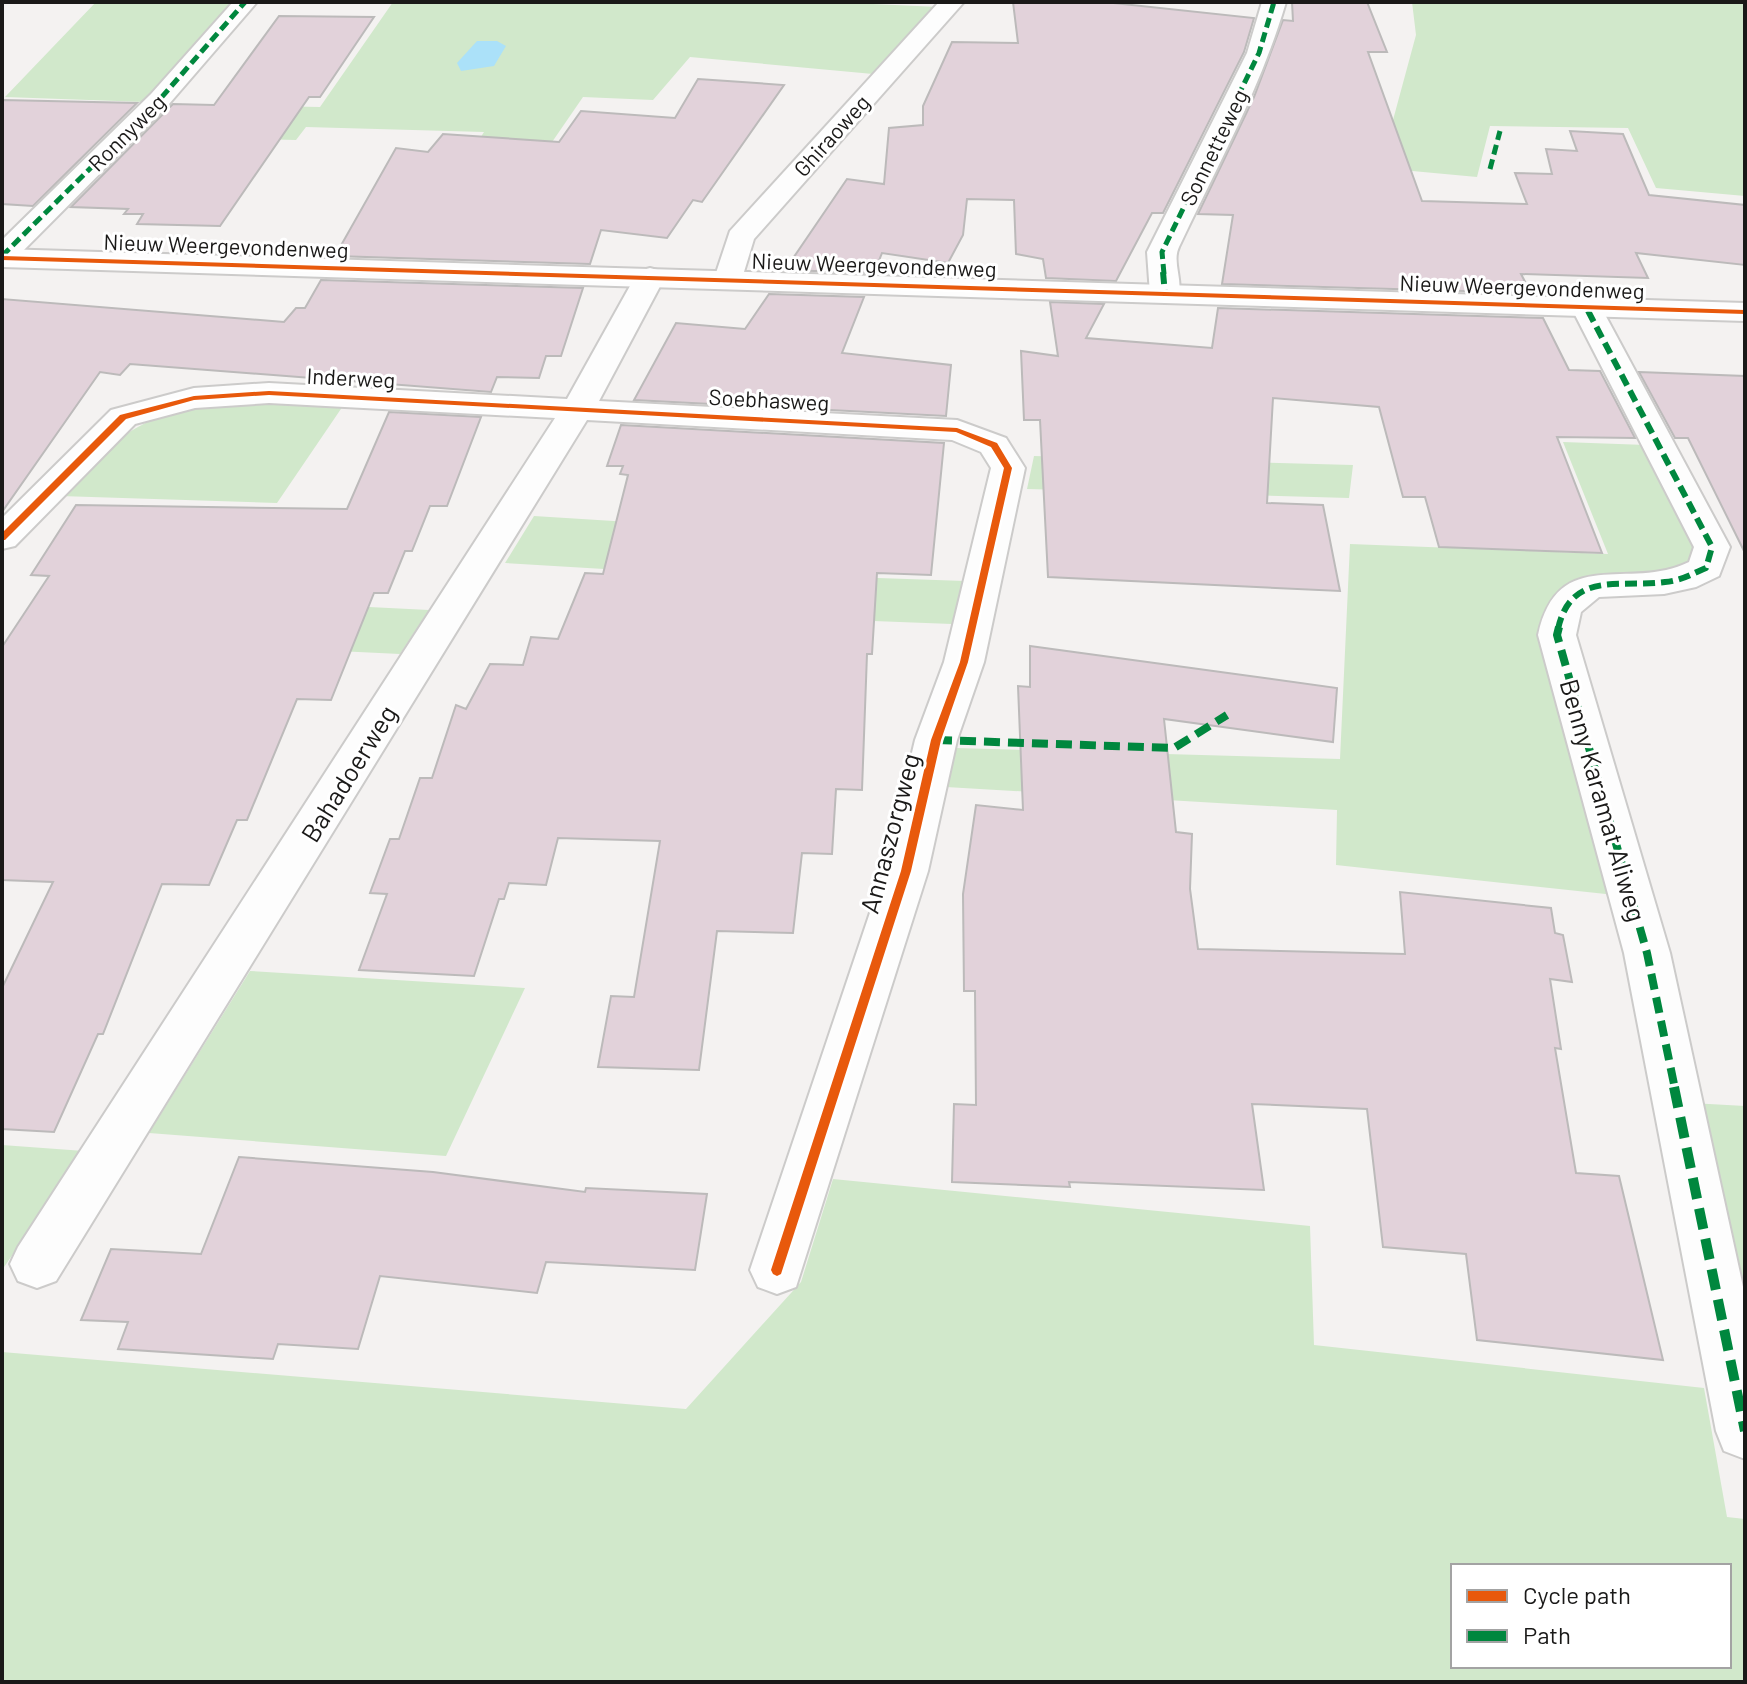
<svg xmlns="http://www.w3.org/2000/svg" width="1747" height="1684" font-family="Barlow,sans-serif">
<rect width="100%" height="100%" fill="#f4f2f1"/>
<path fill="#d1e8cb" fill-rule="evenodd" d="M 96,2 L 236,2 L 145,102 L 5,97 Z
M 393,2 L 829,2 L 939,7 L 873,74 L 690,57 L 653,100 L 583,97 L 550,145 L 477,143 L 484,132 L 306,127 L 296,140 L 131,136 L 165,104 L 320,107 Z
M 1412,2 L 1745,2 L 1745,196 L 1656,188 L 1628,128 L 1490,126 L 1477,177 L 1380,168 L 1416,35 Z
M 243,402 L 345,403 L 277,503 L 60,496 C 129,426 142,411 243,402 Z
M 1563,442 L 1646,445 L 1702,546 L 1690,568 L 1578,581 C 1556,589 1546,601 1544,625 L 1615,895 L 1336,865 L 1337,810 L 946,787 L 956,748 L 1340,759 L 1350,544 L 1608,554 Z
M 1034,456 L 1353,465 L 1349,498 L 1027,489 Z
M 534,516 L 741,529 L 721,576 L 505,563 Z
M 732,573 L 965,581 L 952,624 L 715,615 Z
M 209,599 L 429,610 L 400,654 L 172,643 Z
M 250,971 L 525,988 L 446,1156 L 149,1133 Z
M 1691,1103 L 1745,1106 L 1745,1328 Z
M 2,1145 L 84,1151 L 2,1270 Z
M 833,1179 L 1310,1226 L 1314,1345 L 1704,1388 L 1727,1517 L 1745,1519 L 1745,1682 L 2,1682 L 2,1352 L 686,1409 L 801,1282 ZM 1453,1566 L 1729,1566 L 1729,1666 L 1453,1666 Z"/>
<path fill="#abe1f9" d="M 477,41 L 497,41 L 506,46 L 494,66 L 461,71 L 457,63 Z"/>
<path fill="#e2d2da" stroke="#bcbaba" stroke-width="2" d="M 1013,2 L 1104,2 L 1254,18 L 1244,52 L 1163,213 L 1152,213 L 1116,281 L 1046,278 L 1043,259 L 1016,254 L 1014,200 L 967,199 L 963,235 L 948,263 L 882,253 L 874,273 L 785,270 L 847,179 L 884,184 L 889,128 L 923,125 L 923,106 L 952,42 L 1018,43 Z
M 1292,2 L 1367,2 L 1387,52 L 1368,52 L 1422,201 L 1527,204 L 1515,173 L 1552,174 L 1546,149 L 1577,151 L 1570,131 L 1623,134 L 1649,195 L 1745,205 L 1745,265 L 1636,253 L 1648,278 L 1521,274 L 1531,293 L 1222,284 L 1233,215 L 1198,214 L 1254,97 L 1283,20 L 1293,21 Z
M 279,16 L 374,17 L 320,97 L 309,97 L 220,226 L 137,224 L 143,214 L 124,214 L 128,209 L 71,207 L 173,104 L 214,105 Z
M 698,79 L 784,85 L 702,202 L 693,200 L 667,238 L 601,230 L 590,264 L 335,256 L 396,148 L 428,152 L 443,134 L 559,142 L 581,111 L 675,118 Z
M 2,100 L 137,103 L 33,206 L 2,204 Z
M 321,280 L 583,288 L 561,356 L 546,356 L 539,378 L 497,377 L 491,392 L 130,364 L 120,375 L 100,372 L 2,512 L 2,299 L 284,322 L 296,308 L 305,308 Z
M 769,294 L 864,297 L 842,353 L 951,365 L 946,416 L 634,400 L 676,323 L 745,329 Z
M 1050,302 L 1104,304 L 1086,338 L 1212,348 L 1218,308 L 1543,318 L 1569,370 L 1600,371 L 1635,438 L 1557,437 L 1602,553 L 1439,547 L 1425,497 L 1403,497 L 1379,407 L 1273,398 L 1267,503 L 1323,505 L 1340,591 L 1048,577 L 1040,420 L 1024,420 L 1021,351 L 1058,356 Z
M 1639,372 L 1745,376 L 1745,553 L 1688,438 L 1675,438 Z
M 389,412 L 481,417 L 447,506 L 430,506 L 412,551 L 405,551 L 388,593 L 374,593 L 331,700 L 297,699 L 247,820 L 237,820 L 209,885 L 162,884 L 103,1034 L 98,1034 L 54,1132 L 2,1129 L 2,988 L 53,882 L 2,880 L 2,647 L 49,576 L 31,575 L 76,505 L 347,509 Z
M 621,425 L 944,443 L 931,575 L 877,573 L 872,654 L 867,654 L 862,790 L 836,789 L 832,854 L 802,853 L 793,933 L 717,931 L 699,1070 L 598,1067 L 611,996 L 634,997 L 660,841 L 558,838 L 546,885 L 509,883 L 504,899 L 499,899 L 474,976 L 359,970 L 387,894 L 370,893 L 390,839 L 399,839 L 420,778 L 432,778 L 456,705 L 466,709 L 490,664 L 523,665 L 531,637 L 558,639 L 585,573 L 603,574 L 628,475 L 620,474 L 623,466 L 607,466 Z
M 1030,646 L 1337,688 L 1333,742 L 1164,719 L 1176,832 L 1192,834 L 1190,889 L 1198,949 L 1405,954 L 1400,892 L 1551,908 L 1555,933 L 1563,935 L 1572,982 L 1550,979 L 1561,1049 L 1555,1048 L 1576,1173 L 1619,1176 L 1663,1360 L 1477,1340 L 1466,1254 L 1383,1247 L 1367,1109 L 1252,1104 L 1264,1190 L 1069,1182 L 1070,1187 L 952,1182 L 954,1104 L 976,1105 L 975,991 L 964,991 L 963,894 L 976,805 L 1023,810 L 1018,686 L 1030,687 Z
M 239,1157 L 433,1172 L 585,1192 L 586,1188 L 707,1194 L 695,1270 L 546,1262 L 537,1293 L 380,1276 L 358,1349 L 278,1344 L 273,1359 L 118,1349 L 128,1322 L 81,1320 L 111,1249 L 201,1254 Z"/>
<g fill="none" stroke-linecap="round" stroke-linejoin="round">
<g stroke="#cccbca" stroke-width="4">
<path id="minor" d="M 233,2 L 257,2 L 169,104 L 12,262 L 2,265 L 2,240 L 151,94 Z
M 939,2 L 964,2 L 754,239 L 740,285 L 718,285 L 714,279 L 730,231 Z
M 1262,2 L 1286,2 C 1261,88 1217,166 1179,247 C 1171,263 1186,285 1176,300 L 1154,300 L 1150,294 L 1147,252 L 1247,53 Z
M 650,268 L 661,271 L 665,277 L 599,401 L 957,420 L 1006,438 L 1025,468 L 984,662 L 957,740 L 928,871 L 796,1287 L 777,1294 L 758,1287 L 750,1270 L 884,871 L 915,740 L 944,662 L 991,468 L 981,452 L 952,440 L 587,420 L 56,1281 L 37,1288 L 18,1281 L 10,1264 L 18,1247 L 555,418 L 269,403 L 195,408 L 135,424 L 15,546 L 2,549 L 2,518 L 111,410 L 194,388 L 269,383 L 567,399 L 635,277 L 639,271 Z
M 1587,300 L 1598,302 L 1602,309 L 1730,547 L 1719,576 L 1696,587 L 1664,594 L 1599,597 L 1581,612 L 1576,635 L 1670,953 L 1745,1296 L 1745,1459 L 1724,1451 L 1716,1431 L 1624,953 L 1538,635 C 1558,543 1629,592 1689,562 L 1694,547 L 1572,309 L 1576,302 Z"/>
</g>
<g stroke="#cccbca" stroke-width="4">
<path id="tertiary" d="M 2,249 L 1745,303 L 1745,321 L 2,267 Z"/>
</g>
<use href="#minor" fill="#fdfdfd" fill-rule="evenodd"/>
<use href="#tertiary" fill="#fdfdfd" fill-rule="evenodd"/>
<path stroke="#00873e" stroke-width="5" stroke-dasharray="10 5" stroke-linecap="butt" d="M 1490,169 L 1500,131
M 2,256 L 160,99 L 245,2
M 1164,274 L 1162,252 L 1259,53 L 1274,2"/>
<path stroke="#00873e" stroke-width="6" stroke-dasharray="12 6" stroke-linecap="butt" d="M 1163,272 L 1165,294
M 1558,629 C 1571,570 1620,588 1665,582 C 1680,581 1692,574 1706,568 L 1712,547 L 1587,309"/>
<path stroke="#00873e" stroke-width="8" stroke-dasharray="16 8" stroke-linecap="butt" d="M 1559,627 L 1557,635 L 1647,953 L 1675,1089
M 936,740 L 1174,748 L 1227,715"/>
<path stroke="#00873e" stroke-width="10" stroke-dasharray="21 10" stroke-linecap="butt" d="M 1674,1087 L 1745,1431"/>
<g stroke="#fff" stroke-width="5">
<path id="cycleway" d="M 2,256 L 1745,310 L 1745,314 L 2,260 Z
M 269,391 L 957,428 L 997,443 L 1012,468 L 968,662 L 941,740 L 911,871 L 781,1274 L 777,1276 L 773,1274 L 771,1270 L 901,871 L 931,740 L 960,662 L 1004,468 L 991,447 L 956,432 L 269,395 L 194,400 L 126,419 L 5,540 L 2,540 L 2,533 L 120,415 L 194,396 Z"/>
</g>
<use href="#cycleway" fill="#e8590c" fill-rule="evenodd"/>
</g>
<g text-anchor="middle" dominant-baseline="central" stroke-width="6" stroke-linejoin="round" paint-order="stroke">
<g font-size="22" fill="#1a1918" stroke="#fff">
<text transform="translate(126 132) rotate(-45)">Ronnyweg</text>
<text transform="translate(831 135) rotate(-48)">Ghiraoweg</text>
<text transform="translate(1213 147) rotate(-64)">Sonnetteweg</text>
<text transform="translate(226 245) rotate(2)">Nieuw Weergevondenweg</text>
<text transform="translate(874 264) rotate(2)">Nieuw Weergevondenweg</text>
<text transform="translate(1522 286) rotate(2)">Nieuw Weergevondenweg</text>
<text transform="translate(351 377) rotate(3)">Inderweg</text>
<text transform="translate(769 399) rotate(3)">Soebhasweg</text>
</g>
<g font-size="26" fill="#1a1918" stroke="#fff">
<text transform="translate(348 773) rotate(-58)">Bahadoerweg</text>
<text transform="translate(1604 800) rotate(74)">Benny Karamat Aliweg</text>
<text transform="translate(889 833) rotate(-75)">Annaszorgweg</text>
</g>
</g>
<rect width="1747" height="1684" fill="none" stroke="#1a1918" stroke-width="8"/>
<rect x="1451" y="1564" width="280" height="104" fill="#ffffff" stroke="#a3a3a3" stroke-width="2"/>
<rect x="1467" y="1590" width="40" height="12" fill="#e8590c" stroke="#a3a3a3" stroke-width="2"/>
<text x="1523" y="1604" font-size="24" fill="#1a1918">Cycle path</text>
<rect x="1467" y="1630" width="40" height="12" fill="#00873e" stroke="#a3a3a3" stroke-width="2"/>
<text x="1523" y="1644" font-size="24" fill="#1a1918">Path</text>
</svg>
